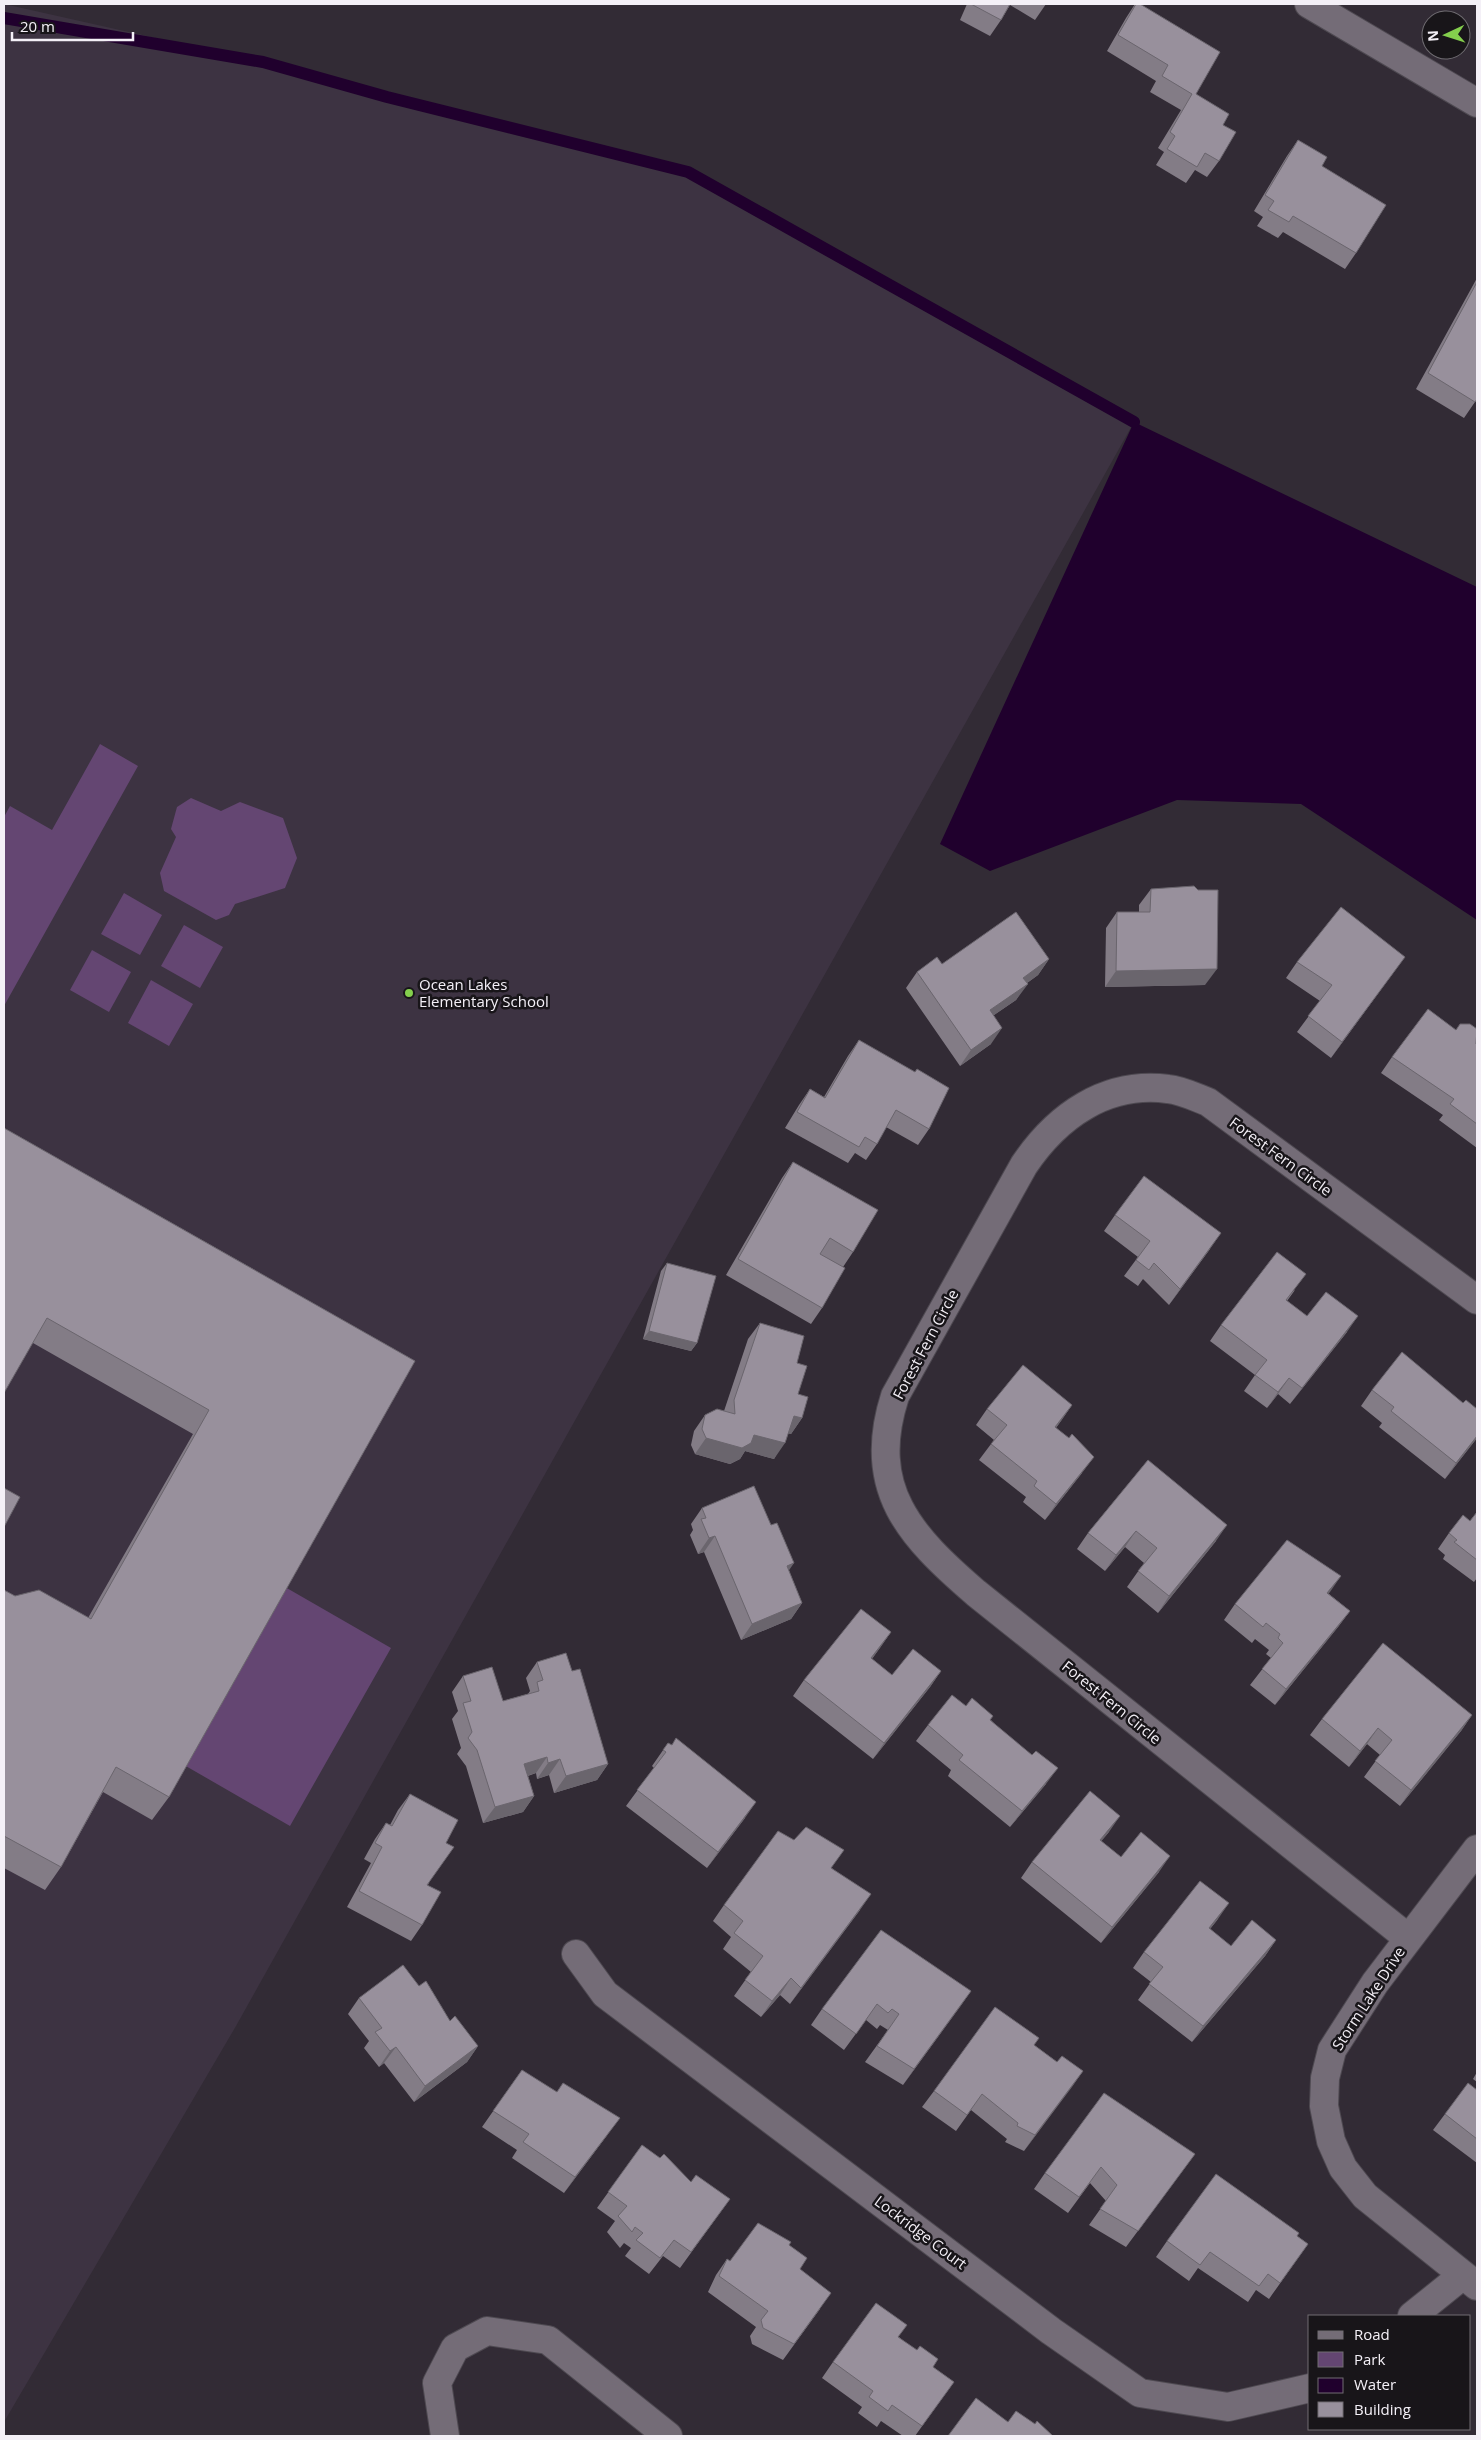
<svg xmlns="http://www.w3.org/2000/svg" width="1481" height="2440" font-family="'Open Sans',sans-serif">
<rect width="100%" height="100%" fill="#322b35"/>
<path fill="#3d3342" d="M 4,4 L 263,62 L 387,97 L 688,172 L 1134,422 L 236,2026 L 4,2422 Z"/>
<path fill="#644672" d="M 100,744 L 138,766 L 4,1006 L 4,817 L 10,806 L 52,830 Z
M 191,798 L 221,811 L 240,802 L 283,818 L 297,858 L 285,888 L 235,904 L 229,915 L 216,920 L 164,891 L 160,873 L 176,837 L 171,829 L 177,807 Z
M 124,893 L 162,915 L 140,955 L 101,934 Z
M 184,925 L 223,947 L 200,988 L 161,966 Z
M 92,950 L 131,972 L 109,1012 L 70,990 Z
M 151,980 L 193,1004 L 169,1046 L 128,1023 Z
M 285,1587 L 391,1648 L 290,1826 L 184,1765 Z"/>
<path fill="#20002d" d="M 1134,422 L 1477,587 L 1477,920 L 1301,804 L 1177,800 L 990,871 L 940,844 Z"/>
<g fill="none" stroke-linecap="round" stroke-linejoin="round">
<path stroke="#20002d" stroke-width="12" d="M 4,18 L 263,62 L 387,97 L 688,172 L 1134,422"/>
<g stroke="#4e4951" stroke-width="30">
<path id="minor" d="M 1309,4 L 1477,103
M 1477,1849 L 1375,1983 L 1332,2050 L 1325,2078 L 1324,2106 L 1331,2141 L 1343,2168 L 1365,2196 L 1477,2286
M 1408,1938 L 976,1593 C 910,1536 865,1489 895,1396 L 1024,1165 C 1057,1116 1106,1081 1168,1089 C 1181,1090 1195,1097 1208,1102 L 1477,1300
M 576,1954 L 605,1994 L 1051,2331 L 1140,2393 L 1228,2407 L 1310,2388
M 1412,2316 L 1463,2275
M 445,2436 L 437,2383 L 455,2348 L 487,2331 L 548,2340 L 668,2436"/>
</g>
<use href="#minor" stroke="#746c77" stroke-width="28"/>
</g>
<path fill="#837c86" d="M 967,4 L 1046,4 L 1035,20 L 1010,5 L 1001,20 L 990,36 L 960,20 Z
M 1135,4 L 1196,94 L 1223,125 L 1219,161 L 1207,177 L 1195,170 L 1186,183 L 1156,165 L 1164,152 L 1158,148 L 1181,110 L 1150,92 L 1156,81 L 1107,51 L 1126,18 Z
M 1298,140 L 1322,166 L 1356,253 L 1345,269 L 1283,232 L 1278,238 L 1257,226 L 1263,217 L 1254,211 L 1287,156 Z
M 1477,278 L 1477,399 L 1464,418 L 1416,389 Z
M 1151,889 L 1205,985 L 1105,987 L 1106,928 L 1117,912 L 1139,912 L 1139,905 Z
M 1049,959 L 1038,975 L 1027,983 L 1016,1000 L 994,1015 L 991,1044 L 960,1066 L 906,988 L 917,972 L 942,964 Z
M 1297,962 L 1393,973 L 1331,1058 L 1297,1032 L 1320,1001 L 1286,978 Z
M 859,1040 L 929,1129 L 918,1145 L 886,1127 L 877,1144 L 866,1160 L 855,1153 L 848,1163 L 785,1128 L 799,1105 L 810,1089 L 824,1097 L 848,1056 Z
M 1476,1044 L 1477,1045 L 1477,1148 L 1439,1120 L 1443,1115 L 1381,1073 L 1392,1057 Z
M 4,1128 L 415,1361 L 169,1797 L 152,1820 L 103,1792 L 61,1867 L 45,1890 L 4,1868 L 4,1590 L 15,1596 L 88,1618 L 193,1434 L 33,1343 Z
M 793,1162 L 853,1252 L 843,1267 L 822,1308 L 811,1324 L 726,1275 L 782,1178 Z
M 1115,1215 L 1210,1249 L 1169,1305 L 1143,1279 L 1138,1286 L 1124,1276 L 1138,1257 L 1104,1231 Z
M 667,1263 L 697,1343 L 691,1351 L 643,1339 L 661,1271 Z
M 1295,1290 L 1287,1301 L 1307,1316 L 1347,1332 L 1290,1404 L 1278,1394 L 1267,1408 L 1244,1391 L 1255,1375 L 1210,1341 L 1221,1325 Z
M 760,1323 L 797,1363 L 798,1394 L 802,1418 L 791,1434 L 788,1433 L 774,1459 L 745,1451 L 740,1459 L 730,1464 L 695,1454 L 691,1445 L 694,1431 L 705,1415 L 724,1411 L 748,1339 Z
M 1372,1390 L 1463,1403 L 1477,1409 L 1477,1438 L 1445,1479 L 1379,1427 L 1382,1423 L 1361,1406 Z
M 1072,1405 L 1056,1428 L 1082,1473 L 1045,1520 L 1023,1502 L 1026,1497 L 979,1460 L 994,1440 L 976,1425 L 987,1409 Z
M 1148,1460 L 1216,1541 L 1158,1613 L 1127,1587 L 1144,1563 L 1125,1547 L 1105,1571 L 1077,1549 L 1088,1533 Z
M 702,1508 L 789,1571 L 802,1603 L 791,1619 L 741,1640 L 704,1552 L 698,1554 L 690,1535 L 693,1530 L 691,1524 Z
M 1477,1512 L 1477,1578 L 1474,1582 L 1443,1559 L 1445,1555 L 1438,1549 L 1449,1533 L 1470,1521 Z
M 1329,1594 L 1350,1611 L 1338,1627 L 1275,1705 L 1250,1685 L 1271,1658 L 1266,1654 L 1269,1650 L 1255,1639 L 1252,1643 L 1224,1620 L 1235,1604 Z
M 891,1632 L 872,1659 L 892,1675 L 941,1671 L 930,1687 L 873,1759 L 793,1696 L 804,1680 Z
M 537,1662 L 572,1671 L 608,1764 L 597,1780 L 554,1793 L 549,1775 L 537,1779 L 536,1773 L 528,1776 L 534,1796 L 523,1812 L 483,1823 L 466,1766 L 457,1754 L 461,1748 L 452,1719 L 458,1711 L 452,1692 L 463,1676 L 503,1701 L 528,1694 L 530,1691 L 526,1678 Z
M 966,1706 L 991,1720 L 1046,1784 L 1010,1827 L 948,1776 L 951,1770 L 916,1741 L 928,1725 Z
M 1472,1715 L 1461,1731 L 1400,1806 L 1364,1777 L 1380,1755 L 1367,1744 L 1349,1767 L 1310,1735 L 1322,1719 Z
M 668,1743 L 745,1818 L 707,1868 L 626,1806 L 654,1768 L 652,1766 Z
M 410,1794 L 446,1843 L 428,1885 L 422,1925 L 411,1941 L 347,1907 L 371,1863 L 364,1859 L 375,1839 L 386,1823 L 390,1825 L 398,1810 Z
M 1109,1832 L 1101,1841 L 1121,1857 L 1159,1872 L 1101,1943 L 1021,1878 L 1032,1862 Z
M 832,1868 L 860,1910 L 790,2004 L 780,1995 L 761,2017 L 734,1996 L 751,1972 L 723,1949 L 731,1937 L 713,1921 L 724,1905 Z
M 1218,1919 L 1210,1929 L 1231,1946 L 1276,1940 L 1265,1956 L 1192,2042 L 1138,2000 L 1151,1982 L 1133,1968 L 1144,1952 Z
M 419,1986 L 450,2021 L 478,2046 L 467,2062 L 414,2102 L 384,2063 L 379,2067 L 364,2048 L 369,2041 L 348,2014 L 359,1998 Z
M 971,1991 L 903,2085 L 865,2062 L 888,2030 L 880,2025 L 877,2029 L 866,2020 L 844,2050 L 811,2025 L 822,2009 Z
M 1034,2045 L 1057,2062 L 1083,2071 L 1024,2151 L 1005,2142 L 1007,2139 L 971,2110 L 956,2131 L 922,2107 L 934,2091 Z
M 522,2070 L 608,2134 L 564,2193 L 512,2158 L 517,2150 L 482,2127 Z
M 1477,2072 L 1477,2082 L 1473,2079 Z
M 1477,2090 L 1477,2163 L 1433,2130 L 1445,2114 Z
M 642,2145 L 691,2182 L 730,2199 L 680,2268 L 663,2256 L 649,2274 L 625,2256 L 631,2248 L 624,2243 L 620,2248 L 607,2232 L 615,2221 L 597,2208 Z
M 1195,2154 L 1126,2247 L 1089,2225 L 1106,2201 L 1090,2183 L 1068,2213 L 1034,2189 L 1045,2173 Z
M 1297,2236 L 1308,2244 L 1269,2299 L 1256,2290 L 1248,2302 L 1198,2268 L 1189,2281 L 1156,2257 L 1167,2241 Z
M 789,2245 L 800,2269 L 820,2309 L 783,2360 L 752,2344 L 750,2336 L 756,2327 L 708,2292 L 716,2275 L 727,2259 L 730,2261 Z
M 899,2337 L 933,2367 L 954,2382 L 915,2436 L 903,2436 L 881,2421 L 877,2427 L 858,2413 L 862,2407 L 822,2378 L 833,2362 Z"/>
<path fill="#6a656d" d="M 1405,957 L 1393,973 L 1331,1058 L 1342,1042 Z
M 1049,959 L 1038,975 L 1012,994 L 1023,978 Z
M 1217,969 L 1205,985 L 1105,987 L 1116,971 Z
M 1028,984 L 1016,1000 L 978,1026 L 990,1010 Z
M 1002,1028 L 991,1044 L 960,1066 L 971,1050 Z
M 1221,1233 L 1210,1249 L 1169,1305 L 1180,1289 Z
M 1358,1316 L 1347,1332 L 1290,1404 L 1302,1388 Z
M 649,1331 L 697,1343 L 691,1351 L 643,1339 Z
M 1289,1378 L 1278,1394 L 1267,1408 L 1278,1392 Z
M 1072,1405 L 1061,1421 L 1044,1443 L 1055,1427 Z
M 794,1416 L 802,1418 L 791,1434 L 782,1432 Z
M 754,1435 L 785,1443 L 774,1459 L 745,1451 L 740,1459 L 730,1464 L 695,1454 L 706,1438 Z
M 1477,1436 L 1477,1438 L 1445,1479 L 1456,1463 Z
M 1094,1457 L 1082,1473 L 1045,1520 L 1056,1504 Z
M 1227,1525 L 1216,1541 L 1158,1613 L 1169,1596 Z
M 1136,1531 L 1125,1547 L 1105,1571 L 1116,1555 Z
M 715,1536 L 704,1552 L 698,1554 L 709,1538 Z
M 794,1563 L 783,1579 L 787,1566 Z
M 1341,1576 L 1330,1592 L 1316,1609 L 1327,1593 Z
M 802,1603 L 791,1619 L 741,1640 L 752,1624 Z
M 1350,1611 L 1338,1627 L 1275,1705 L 1286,1689 Z
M 891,1632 L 880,1648 L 860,1674 L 871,1658 Z
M 941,1671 L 930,1687 L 873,1759 L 884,1743 Z
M 1472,1715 L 1461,1731 L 1400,1806 L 1411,1790 Z
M 1378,1728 L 1367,1744 L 1349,1767 L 1360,1751 Z
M 547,1757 L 536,1773 L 513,1780 L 524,1764 Z
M 560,1759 L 549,1775 L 537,1779 L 548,1763 Z
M 608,1764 L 597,1780 L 554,1793 L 566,1776 Z
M 1058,1768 L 1046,1784 L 1010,1827 L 1022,1811 Z
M 534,1796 L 523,1812 L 483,1823 L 495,1807 Z
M 756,1802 L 745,1818 L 707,1868 L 718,1852 Z
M 1120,1816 L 1109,1832 L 1089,1856 L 1100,1840 Z
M 1170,1856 L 1159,1872 L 1101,1943 L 1112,1927 Z
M 871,1894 L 860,1910 L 790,2004 L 801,1988 Z
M 1229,1903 L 1218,1919 L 1198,1944 L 1209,1928 Z
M 1276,1940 L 1265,1956 L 1192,2042 L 1203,2026 Z
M 791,1978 L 780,1995 L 761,2017 L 772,2001 Z
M 971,1991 L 960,2007 L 903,2085 L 914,2069 Z
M 478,2046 L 467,2062 L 414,2102 L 425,2086 Z
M 396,2047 L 384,2063 L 379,2067 L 390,2051 Z
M 1083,2071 L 1072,2087 L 1024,2151 L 1035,2135 Z
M 620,2118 L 608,2134 L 564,2193 L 575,2177 Z"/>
<path fill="#98909c" stroke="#6a656d" d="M 971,4 L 1010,4 L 1001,20 Z
M 1136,4 L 1140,4 L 1220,52 L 1196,94 L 1229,114 L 1223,125 L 1236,132 L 1219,161 L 1205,153 L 1197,167 L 1167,149 L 1175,136 L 1170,132 L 1192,94 L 1162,76 L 1168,65 L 1118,35 Z
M 1298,140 L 1327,157 L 1322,166 L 1386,205 L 1356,253 L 1293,216 L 1289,222 L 1268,210 L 1274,201 L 1265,195 Z
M 1477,282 L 1477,399 L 1475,402 L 1428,373 Z
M 1194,886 L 1198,890 L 1218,890 L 1217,969 L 1116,971 L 1117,912 L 1150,912 L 1151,889 Z
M 1341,907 L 1405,957 L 1342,1042 L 1308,1016 L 1332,985 L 1297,962 Z
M 1016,912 L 1049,959 L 1023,978 L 1028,984 L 990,1010 L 1002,1028 L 971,1050 L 917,972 L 937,957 L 942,964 Z
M 1428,1009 L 1456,1030 L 1460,1024 L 1470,1024 L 1477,1029 L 1476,1044 L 1477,1045 L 1477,1124 L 1450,1104 L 1454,1099 L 1392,1057 Z
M 859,1040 L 915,1072 L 917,1069 L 949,1088 L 929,1129 L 896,1110 L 877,1144 L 865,1137 L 859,1147 L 797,1112 L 810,1089 L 825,1098 Z
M 4,1128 L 415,1361 L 169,1797 L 116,1767 L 61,1867 L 4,1836 L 4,1590 L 15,1596 L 39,1590 L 91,1619 L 209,1410 L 47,1318 L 4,1393 Z
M 793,1162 L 878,1210 L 853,1252 L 830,1238 L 820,1254 L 845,1268 L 822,1308 L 738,1259 Z
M 1144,1176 L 1221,1233 L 1180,1289 L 1154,1263 L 1149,1270 L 1136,1260 L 1150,1241 L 1115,1215 Z
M 1277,1252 L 1306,1274 L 1286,1300 L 1307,1316 L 1326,1292 L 1358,1316 L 1302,1388 L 1289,1378 L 1278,1392 L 1255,1375 L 1267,1360 L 1221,1325 Z
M 667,1263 L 716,1276 L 697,1343 L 649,1331 Z
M 760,1323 L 804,1336 L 797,1363 L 807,1366 L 798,1394 L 808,1397 L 802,1418 L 794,1416 L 785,1443 L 754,1435 L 751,1443 L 742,1448 L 706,1438 L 702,1429 L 705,1415 L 717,1409 L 735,1414 L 734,1400 Z
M 1402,1352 L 1463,1403 L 1466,1400 L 1477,1409 L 1477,1436 L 1456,1463 L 1391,1411 L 1394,1407 L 1372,1390 Z
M 1023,1365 L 1072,1405 L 1055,1427 L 1069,1438 L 1072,1434 L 1094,1457 L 1056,1504 L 1034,1486 L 1037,1481 L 991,1444 L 1007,1425 L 987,1409 Z
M 1148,1460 L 1227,1525 L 1169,1596 L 1138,1571 L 1157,1548 L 1136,1531 L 1116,1555 L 1088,1533 Z
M 754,1486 L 771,1525 L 777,1523 L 794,1563 L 787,1566 L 802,1603 L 752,1624 L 715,1536 L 709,1538 L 701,1519 L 706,1518 L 702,1508 Z
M 4,1488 L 20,1497 L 4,1527 Z
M 1477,1512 L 1477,1560 L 1454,1542 L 1457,1540 L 1449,1533 L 1463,1515 L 1470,1521 Z
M 1287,1540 L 1341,1576 L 1327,1593 L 1350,1611 L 1286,1689 L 1262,1669 L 1283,1643 L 1278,1638 L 1280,1634 L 1266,1623 L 1263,1627 L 1235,1604 Z
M 861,1609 L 891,1632 L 871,1658 L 892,1675 L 913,1649 L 941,1671 L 884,1743 L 804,1680 Z
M 1383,1643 L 1472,1715 L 1411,1790 L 1375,1761 L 1392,1740 L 1378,1728 L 1360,1751 L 1322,1719 Z
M 566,1653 L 572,1671 L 580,1669 L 608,1764 L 566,1776 L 560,1759 L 548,1763 L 547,1757 L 524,1764 L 534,1796 L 495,1807 L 477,1750 L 468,1738 L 472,1732 L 463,1703 L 471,1701 L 463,1676 L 492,1667 L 503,1701 L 539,1691 L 537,1682 L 543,1680 L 537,1662 Z
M 952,1695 L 966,1706 L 972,1698 L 993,1716 L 990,1720 L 1032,1755 L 1036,1751 L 1058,1768 L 1022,1811 L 959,1760 L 963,1755 L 928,1725 Z
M 676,1738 L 756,1802 L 718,1852 L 637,1790 L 666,1752 L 663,1750 L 668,1743 L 672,1745 Z
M 1090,1791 L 1120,1816 L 1100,1840 L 1121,1857 L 1141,1832 L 1170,1856 L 1112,1927 L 1032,1862 Z
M 410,1794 L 458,1820 L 446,1843 L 454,1847 L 427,1885 L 441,1892 L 422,1925 L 359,1891 L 382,1847 L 375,1843 L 386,1823 L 392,1826 Z
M 806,1827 L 844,1850 L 831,1868 L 871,1894 L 801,1988 L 791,1978 L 772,2001 L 745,1980 L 763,1956 L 734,1933 L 743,1921 L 724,1905 L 778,1831 L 794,1840 Z
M 1200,1881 L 1229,1903 L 1209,1928 L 1231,1946 L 1252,1920 L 1276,1940 L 1203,2026 L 1149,1984 L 1163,1967 L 1144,1952 Z
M 881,1930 L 971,1991 L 914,2069 L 877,2046 L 899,2014 L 892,2009 L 888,2013 L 877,2004 L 856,2034 L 822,2009 Z
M 403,1965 L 419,1986 L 426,1981 L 450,2021 L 455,2016 L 478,2046 L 425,2086 L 396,2047 L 390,2051 L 375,2032 L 382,2028 L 359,1998 Z
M 995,2007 L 1039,2038 L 1034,2045 L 1057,2062 L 1062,2056 L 1083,2071 L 1035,2135 L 1017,2126 L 1018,2123 L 982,2094 L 967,2115 L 934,2091 Z
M 522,2070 L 557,2092 L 563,2083 L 620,2118 L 575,2177 L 523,2142 L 529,2134 L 493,2111 Z
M 1468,2083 L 1477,2090 L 1477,2139 L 1445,2114 Z
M 1104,2093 L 1195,2154 L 1138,2231 L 1100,2209 L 1117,2185 L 1101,2167 L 1079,2197 L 1045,2173 Z
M 642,2145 L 660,2158 L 664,2154 L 691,2182 L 696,2175 L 730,2199 L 691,2252 L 674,2240 L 660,2258 L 636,2240 L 643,2233 L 635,2227 L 632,2232 L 618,2216 L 627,2206 L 608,2192 Z
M 1216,2174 L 1299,2233 L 1297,2236 L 1308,2244 L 1280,2283 L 1268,2274 L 1259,2286 L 1210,2252 L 1200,2265 L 1167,2241 Z
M 758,2223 L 791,2242 L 789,2245 L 807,2258 L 800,2269 L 831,2293 L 794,2344 L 763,2328 L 761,2320 L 768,2311 L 719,2276 L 727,2259 L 730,2261 Z
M 876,2303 L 907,2325 L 898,2337 L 917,2350 L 920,2346 L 938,2359 L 933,2367 L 954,2382 L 922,2426 L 892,2405 L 888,2411 L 869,2397 L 873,2391 L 833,2362 Z
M 976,2398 L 1008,2422 L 1016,2411 L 1035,2424 L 1037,2421 L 1053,2436 L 948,2436 Z"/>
<circle fill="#84cf4d" stroke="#181519" stroke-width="2" cx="409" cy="993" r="5"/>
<g text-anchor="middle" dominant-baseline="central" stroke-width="5" stroke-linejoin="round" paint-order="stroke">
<g font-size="15" fill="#f4f0f7" stroke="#181519" text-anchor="start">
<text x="419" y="984">Ocean Lakes<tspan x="419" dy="17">Elementary School</tspan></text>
</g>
<g font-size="15" fill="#f4f0f7" stroke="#181519">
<text transform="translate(1281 1156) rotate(36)">Forest Fern Circle</text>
<text transform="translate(925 1344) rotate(-62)">Forest Fern Circle</text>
<text transform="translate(1112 1702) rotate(39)">Forest Fern Circle</text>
<text transform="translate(1368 1998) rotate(-57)">Storm Lake Drive</text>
<text transform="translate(921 2232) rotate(37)">Lockridge Court</text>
</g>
</g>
<rect width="1481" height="2440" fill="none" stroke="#f4f0f7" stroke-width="10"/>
<rect x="1308" y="2315" width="162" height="115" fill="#181519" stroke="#706d72"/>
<rect x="1318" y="2331" width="25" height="8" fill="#746c77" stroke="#706d72"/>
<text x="1354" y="2340" font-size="15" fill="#f4f0f7">Road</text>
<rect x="1318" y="2352" width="25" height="15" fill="#644672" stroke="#706d72"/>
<text x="1354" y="2365" font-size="15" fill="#f4f0f7">Park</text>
<rect x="1318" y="2378" width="25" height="15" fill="#20002d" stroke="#706d72"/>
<text x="1354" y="2390" font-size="15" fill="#f4f0f7">Water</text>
<rect x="1318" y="2402" width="25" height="15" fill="#98909c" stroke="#706d72"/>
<text x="1354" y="2415" font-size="15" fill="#f4f0f7">Building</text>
<g transform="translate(1446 35) rotate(266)"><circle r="24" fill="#181519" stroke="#706d72"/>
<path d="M0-4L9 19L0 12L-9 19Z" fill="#84cf4d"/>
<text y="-8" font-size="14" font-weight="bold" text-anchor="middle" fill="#f4f0f7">N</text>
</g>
<path d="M12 32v8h121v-8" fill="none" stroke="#f4f0f7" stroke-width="2.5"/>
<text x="20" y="32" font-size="15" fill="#f4f0f7" stroke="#181519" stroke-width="4" paint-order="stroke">20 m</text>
</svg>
